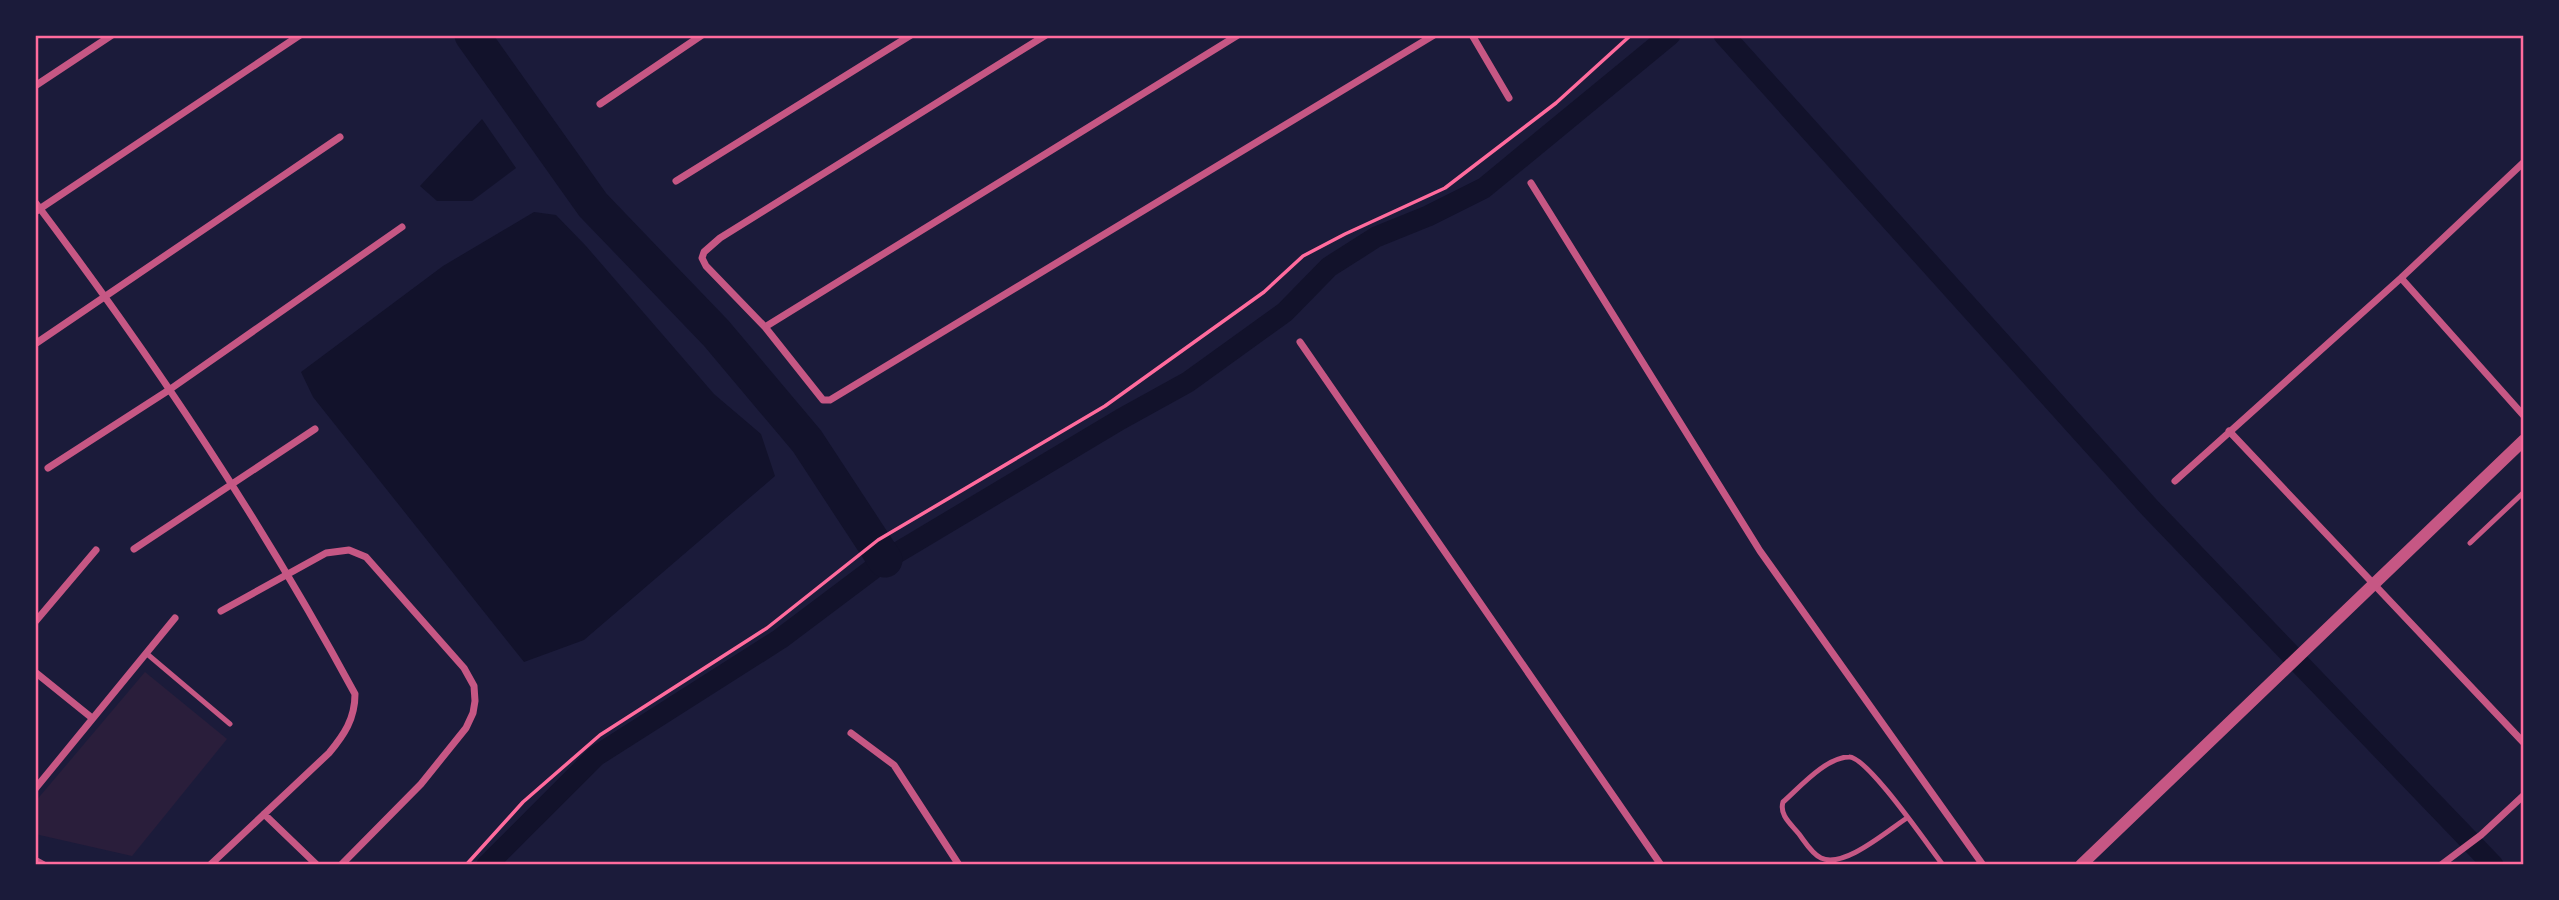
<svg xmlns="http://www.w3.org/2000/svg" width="2559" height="900" font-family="'Roboto Condensed',sans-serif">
<rect width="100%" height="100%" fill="#1b1b3a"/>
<path fill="#2a1e3b" d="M 145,672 L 227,739 L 132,856 L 35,834 L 35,802 Z"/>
<path fill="#12122b" d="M 482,119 L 516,168 L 472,201 L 437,201 L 420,186 Z
M 534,212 L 556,215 L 586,246 L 714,394 L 761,434 L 775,476 L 584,640 L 524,662 L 313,397 L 301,372 L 443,266 Z"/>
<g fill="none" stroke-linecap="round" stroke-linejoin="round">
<path stroke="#12122b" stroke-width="21" d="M 1724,35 L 2150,508 L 2493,865
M 487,865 L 596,756 L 780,639 L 885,560 L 1121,419 L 1188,382 L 1285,312 L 1329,267 L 1376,237 L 1428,216 L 1484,188 L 1670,35"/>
<path stroke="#12122b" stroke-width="35" d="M 472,35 L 593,205 L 716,333 L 807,441 L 885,560"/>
<path stroke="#ff6b9d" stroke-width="3.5" d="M 466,865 L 523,802 L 600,735 L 767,628 L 878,540 L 1105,406 L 1264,292 L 1303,256 L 1345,234 L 1445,188 L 1556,103 L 1631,35"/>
<path stroke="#c65784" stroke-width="5" d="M 2470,543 L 2524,492
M 146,653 L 230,724
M 1907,818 C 1888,830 1844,869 1821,858 C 1812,854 1805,842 1799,834 C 1791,824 1779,815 1783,802 C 1799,788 1826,757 1849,757 C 1867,756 1929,847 1943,865"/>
<path stroke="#c65784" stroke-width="7" d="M 1046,35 L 720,238 L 704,252 L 702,258 L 706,266 L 765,327 L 823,400 L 830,400 L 1434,35
M 1472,35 L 1509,98
M 35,86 L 112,35
M 600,104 L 702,35
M 676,181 L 911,35
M 1531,183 L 1760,551 L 1983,865
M 35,202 C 153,358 262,522 355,694 C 355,719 344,735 329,753 L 210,865
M 35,212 L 300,35
M 2401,278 L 2524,416
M 765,327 L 1238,35
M 1300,342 L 1661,865
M 35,344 L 340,137
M 2229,431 L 2524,743
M 48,468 L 169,390 L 402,227
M 2175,481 L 2401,278 L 2524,162
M 134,549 L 315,429
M 221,611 L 326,553 L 349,550 L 366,557 L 464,668 L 474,686 L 475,701 L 473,713 L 466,728 L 421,784 L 341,865
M 35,622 L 96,550
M 35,672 L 92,718
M 851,733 L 894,765 L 959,865
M 35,789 L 175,618
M 264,814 L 317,865
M 35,860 L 44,865
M 2441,865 L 2481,835 L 2524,795"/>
<path stroke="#c65784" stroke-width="12" d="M 2081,865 L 2524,440"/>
</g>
<rect width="2559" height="900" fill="none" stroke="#1b1b3a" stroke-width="74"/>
<rect x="37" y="37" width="2485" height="826" fill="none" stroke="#ff6b9d" stroke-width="2.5"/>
</svg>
